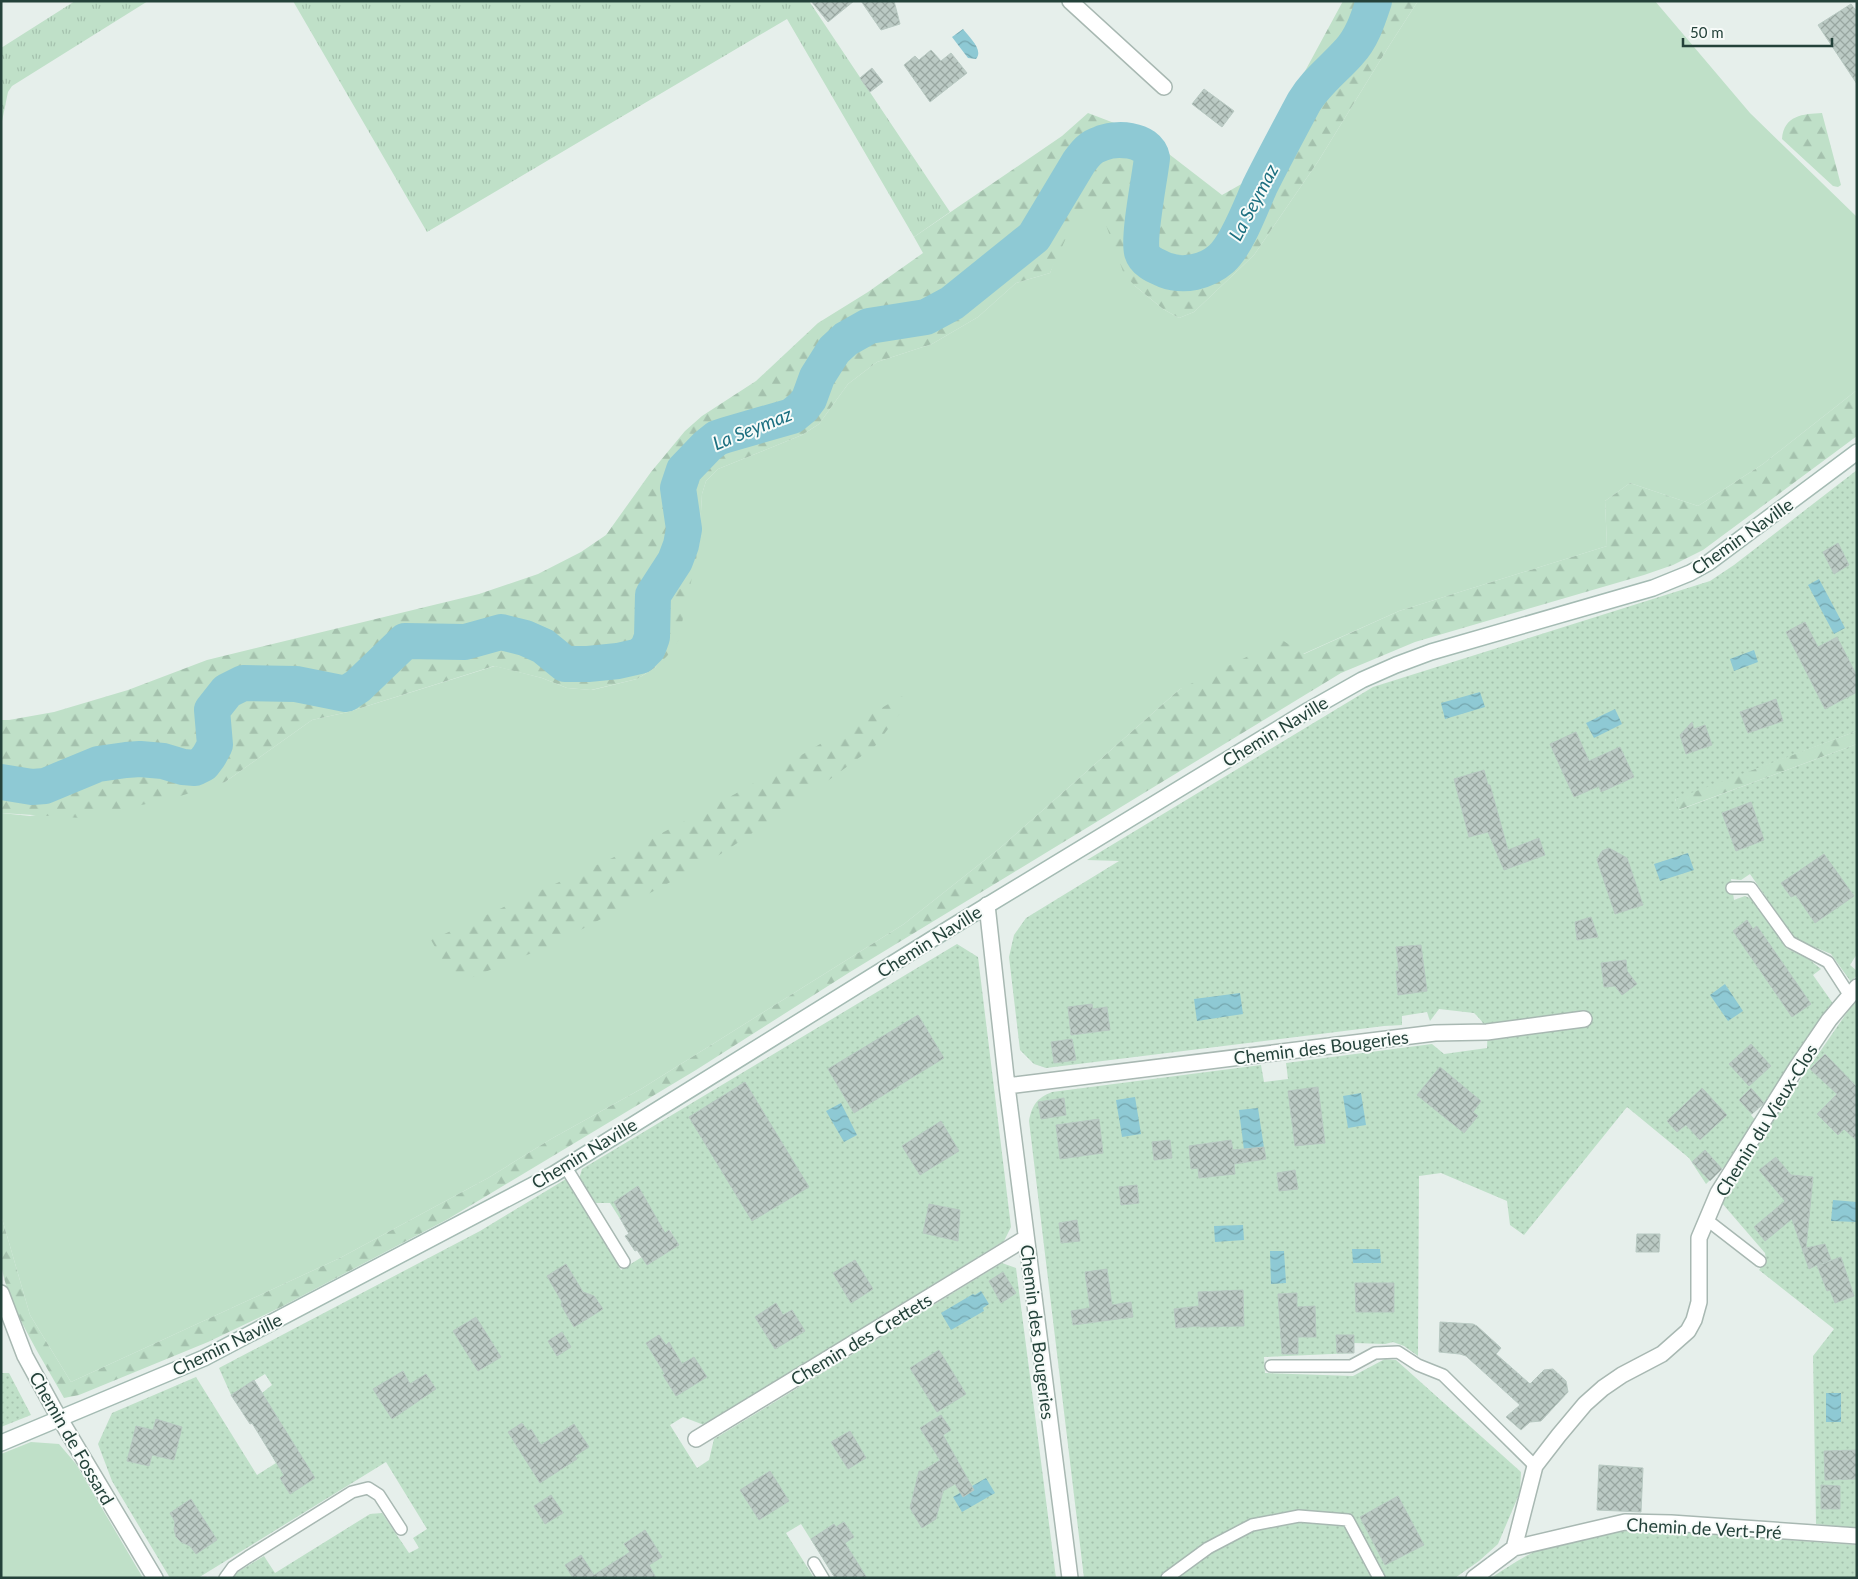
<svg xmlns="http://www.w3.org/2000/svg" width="1858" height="1579" font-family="Lato,sans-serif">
<defs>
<pattern id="forest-firs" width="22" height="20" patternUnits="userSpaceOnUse" patternTransform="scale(1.25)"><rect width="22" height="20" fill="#bfe0c8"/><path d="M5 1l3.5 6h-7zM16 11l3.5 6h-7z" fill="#a4c1ad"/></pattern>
<pattern id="park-tufts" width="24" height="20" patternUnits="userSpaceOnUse" patternTransform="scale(1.25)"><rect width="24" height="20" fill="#bfe0c8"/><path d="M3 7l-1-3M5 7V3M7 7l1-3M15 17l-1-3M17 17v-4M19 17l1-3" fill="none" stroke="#a4c1ad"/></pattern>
<pattern id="garden-dots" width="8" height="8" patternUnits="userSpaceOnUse" patternTransform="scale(1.25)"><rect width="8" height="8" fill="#bfe0c8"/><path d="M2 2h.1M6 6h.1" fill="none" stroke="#a4c1ad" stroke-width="1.8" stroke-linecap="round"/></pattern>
<pattern id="water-waves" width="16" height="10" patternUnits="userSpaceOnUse" patternTransform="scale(1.25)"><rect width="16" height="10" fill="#8ec9d4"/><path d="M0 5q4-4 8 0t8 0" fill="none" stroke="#74a5ad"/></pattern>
<pattern id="building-cross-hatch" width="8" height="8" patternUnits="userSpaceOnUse" patternTransform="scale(1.25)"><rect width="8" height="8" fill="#bbcac4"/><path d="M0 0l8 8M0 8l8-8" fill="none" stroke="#98a6a0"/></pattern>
</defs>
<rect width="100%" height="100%" fill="#e6efeb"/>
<path fill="#bfe0c8" d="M 1418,1 L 1655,1 L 1750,113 L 1857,217 L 1857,390 L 1763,464 L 1698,506 L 1630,483 L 1605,501 L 1607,546 L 1399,611 L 1303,654 L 1180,689 L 1000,848 L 904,924 L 641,1089 L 551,1139 L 488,1178 L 340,1258 L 71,1382 L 30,1315 L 1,1215 L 1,813 L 30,816 L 225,782 L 312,720 L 348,712 L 495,666 L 542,678 L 567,688 L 592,690 L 637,679 L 656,667 L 699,546 L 702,494 L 706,481 L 718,469 L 802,435 L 819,424 L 848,384 L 877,362 L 932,344 L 978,317 L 1016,283 L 1050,273 L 1088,171 L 1135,286 L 1163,309 L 1179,318 L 1194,312 L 1254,255 L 1319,160 L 1389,46 Z
M 31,1442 L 59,1444 L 76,1464 L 143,1578 L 1,1578 L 1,1454 Z"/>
<path fill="url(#forest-firs)" d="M 1343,1 L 1418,1 L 1389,46 L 1319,160 L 1254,255 L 1194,312 L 1179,318 L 1163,309 L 1135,286 L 1124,274 L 1099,206 L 1077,214 L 1050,273 L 1016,283 L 978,317 L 932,344 L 877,362 L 848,384 L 819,424 L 802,435 L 718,469 L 706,481 L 702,494 L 699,546 L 678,641 L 668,655 L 656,667 L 637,679 L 591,690 L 567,688 L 542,678 L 494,666 L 348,712 L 312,720 L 225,782 L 174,798 L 81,818 L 1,813 L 1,720 L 9,720 L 54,712 L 128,690 L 207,660 L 479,594 L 538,574 L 581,552 L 606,535 L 651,472 L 685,431 L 702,416 L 756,381 L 818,323 L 868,292 L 923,253 L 914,237 L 1062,136 L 1088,113 L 1143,134 L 1222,195 L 1245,182 Z
M 1822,113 L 1841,185 L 1838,187 L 1833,186 L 1782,139 C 1784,115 1803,114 1822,113 Z
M 1857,390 L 1857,436 L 1703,550 L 1673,565 L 1644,575 L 1415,642 L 1341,673 L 850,972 L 696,1070 L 448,1219 L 281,1307 L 208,1342 L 79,1395 L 64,1398 C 44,1361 5,1303 1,1262 C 0,1246 1,1230 1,1215 L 30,1315 L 71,1382 L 340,1258 L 488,1178 L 551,1139 L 641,1089 L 904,924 L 1000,848 L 1180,689 L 1282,640 L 1304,654 L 1399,611 L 1607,546 L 1605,501 L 1630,483 L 1698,506 L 1763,464 Z
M 902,696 L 907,704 L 875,746 L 795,805 L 710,861 L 556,943 L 456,984 L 431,940 L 632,849 L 735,794 Z
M 1857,731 L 1857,744 L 1678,810 L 1675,798 Z"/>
<path fill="url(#park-tufts)" d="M 75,1 L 148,1 L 12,86 L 8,92 L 1,126 L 1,48 Z
M 293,1 L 809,1 L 950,212 L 914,237 L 787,19 L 427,232 Z"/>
<path fill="url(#garden-dots)" d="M 1857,470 L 1857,731 L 1675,799 L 1679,810 L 1857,744 L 1857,954 L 1850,965 L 1857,971 L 1857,975 L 1851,982 L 1831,954 L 1795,939 L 1750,874 L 1741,880 L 1731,879 L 1734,900 L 1745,896 L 1752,899 L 1786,948 L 1810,960 L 1821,969 L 1813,975 L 1834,1005 L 1766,1105 L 1764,1103 L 1751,1115 L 1756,1121 L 1729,1162 L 1706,1184 L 1689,1158 L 1627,1107 L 1524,1235 L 1510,1225 L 1507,1201 L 1441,1173 L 1419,1176 L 1418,1356 L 1404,1346 L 1393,1342 L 1385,1344 L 1354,1343 L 1354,1353 L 1264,1357 L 1265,1373 L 1353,1376 L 1385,1359 L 1396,1360 L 1521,1472 L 1520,1492 L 1498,1544 L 1479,1561 L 1455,1578 L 1084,1578 L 1029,1121 C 1032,1105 1037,1098 1052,1092 L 1261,1065 L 1264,1082 L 1288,1079 L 1286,1063 L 1432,1044 L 1444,1054 L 1487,1048 C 1488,1029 1487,1026 1474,1013 L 1439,1009 L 1430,1021 L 1427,1012 L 1402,1016 L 1402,1025 L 1384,1026 L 1046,1068 L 1034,1064 L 1020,1050 L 1009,957 L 1014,935 L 1026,918 L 1119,861 L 1087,860 L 1373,687 L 1710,581 L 1734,565 Z
M 957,944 L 978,957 L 1011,1227 L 1004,1241 L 704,1425 L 683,1417 L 670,1425 L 697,1468 L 709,1460 L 714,1439 L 1002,1263 L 1016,1268 L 1056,1578 L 835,1578 L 801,1524 L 786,1533 L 814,1578 L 232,1578 L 236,1573 L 264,1556 L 275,1573 L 370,1514 L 382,1513 L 409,1553 L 419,1548 L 413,1538 L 427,1529 L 386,1462 L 198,1578 L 170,1578 L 112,1481 L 98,1444 L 112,1413 L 196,1377 L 257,1475 L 276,1463 L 263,1441 L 284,1428 L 262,1393 L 272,1385 L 265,1374 L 231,1395 L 219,1368 L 480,1231 L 566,1179 L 621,1270 L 642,1257 L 647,1265 L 678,1245 L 670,1230 L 662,1235 L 629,1233 L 610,1203 L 596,1203 L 579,1179 L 582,1169 Z
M 1857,998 L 1857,1528 L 1816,1524 L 1813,1356 L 1834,1329 L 1759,1270 L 1766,1260 L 1765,1253 L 1721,1202 L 1781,1108 Z
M 1,1373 L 9,1373 L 31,1415 L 1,1427 Z
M 1665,1528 L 1775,1539 L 1857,1545 L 1857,1578 L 1491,1578 C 1503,1570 1515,1562 1528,1555 C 1565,1536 1623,1530 1665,1528 Z"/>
<path fill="url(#water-waves)" d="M 963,29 C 969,37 984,50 976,59 L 968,58 L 952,37 Z
M 1819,579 L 1845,628 L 1834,634 L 1808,585 Z
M 1754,650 L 1758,662 L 1734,671 L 1730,659 Z
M 1480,692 L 1485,707 L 1445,719 L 1441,703 Z
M 1615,709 L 1622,724 L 1594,738 L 1586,723 Z
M 1688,853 L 1694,870 L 1660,881 L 1654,864 Z
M 1725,984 L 1743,1011 L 1728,1021 L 1710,995 Z
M 1240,993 L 1243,1014 L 1197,1021 L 1194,999 Z
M 1361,1093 L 1366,1125 L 1348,1128 L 1343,1096 Z
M 1135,1097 L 1141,1134 L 1122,1137 L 1116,1100 Z
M 841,1103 L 857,1135 L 844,1142 L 826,1111 Z
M 1258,1108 L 1264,1148 L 1244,1150 L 1239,1110 Z
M 1833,1200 L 1857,1202 L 1857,1222 L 1831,1221 Z
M 1243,1225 L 1244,1240 L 1215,1242 L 1214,1226 Z
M 1352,1249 L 1380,1249 L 1381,1263 L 1353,1263 Z
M 1270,1251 L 1284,1251 L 1286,1283 L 1271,1284 Z
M 981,1291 L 989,1304 L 983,1308 L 984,1311 L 951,1330 L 941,1313 L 973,1294 L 975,1295 Z
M 1826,1393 L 1841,1393 L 1841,1422 L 1826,1422 Z
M 986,1478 L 995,1493 L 962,1512 L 953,1497 Z"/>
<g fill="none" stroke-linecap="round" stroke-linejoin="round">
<path stroke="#8ec9d4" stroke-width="36" d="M 1,782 L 32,787 L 45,786 L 98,764 L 126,760 L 140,759 L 163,761 L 183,767 L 195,768 L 203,764 L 209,756 L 215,745 L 212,710 L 227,691 L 243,683 L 296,684 L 346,694 L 358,686 L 405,641 L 465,642 L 501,632 L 525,638 L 543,646 L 565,664 L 588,664 L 618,661 L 640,656 L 648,648 L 652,637 L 653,595 L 675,561 L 681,545 L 684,529 L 678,488 L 684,470 L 707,446 L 717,438 L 726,435 L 792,416 L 803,407 L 809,399 L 817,377 L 834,350 L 846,339 L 869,326 L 926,317 L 952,303 L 1034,237 L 1079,162 C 1085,154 1090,147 1100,144 C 1115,137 1148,138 1152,158 C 1150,177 1138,236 1142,252 C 1145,262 1156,266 1165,270 C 1184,277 1206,272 1221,259 C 1237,245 1251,206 1260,186 C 1274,158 1289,130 1304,102 C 1316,82 1334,69 1349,52 C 1362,38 1368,19 1374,1"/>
</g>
<path fill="url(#building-cross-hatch)" stroke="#b8c9c2" d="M 811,1 L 854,1 L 828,22 Z
M 861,1 L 894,1 L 900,24 L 881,30 Z
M 1851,4 L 1857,12 L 1857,84 L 1818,25 Z
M 931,50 L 941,61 L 951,53 L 967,73 L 930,102 L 904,65 L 915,56 L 919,60 Z
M 872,68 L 883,82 L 870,92 L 860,78 Z
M 1204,89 L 1234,111 L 1222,127 L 1192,104 Z
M 1838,543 L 1849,565 L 1834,574 L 1823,552 Z
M 1805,622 L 1818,647 L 1837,637 L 1857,676 L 1857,692 L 1825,709 L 1786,632 Z
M 1776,699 L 1783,721 L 1748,733 L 1740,712 Z
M 1692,722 L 1694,729 L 1705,725 L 1712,745 L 1686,754 L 1680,735 Z
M 1576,732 L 1589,761 L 1620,747 L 1634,777 L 1601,792 L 1599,786 L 1574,797 L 1550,744 Z
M 1484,770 L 1488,785 L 1490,785 L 1508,850 L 1539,838 L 1545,855 L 1504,870 L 1488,832 L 1469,837 L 1454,779 Z
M 1751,802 L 1764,840 L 1736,851 L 1722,813 Z
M 1609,848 L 1627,858 L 1643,905 L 1615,914 L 1597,860 L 1602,851 Z
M 1824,854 L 1854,896 L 1815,923 L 1796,895 L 1791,897 L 1781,883 Z
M 1591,917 L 1598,937 L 1577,940 L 1575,922 Z
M 1747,920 L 1753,929 L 1757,926 L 1811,1004 L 1792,1017 L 1733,931 Z
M 1421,945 L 1427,991 L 1398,995 L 1396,971 L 1399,971 L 1396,947 Z
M 1626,960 L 1627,971 L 1637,984 L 1622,995 L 1615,986 L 1604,987 L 1601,963 Z
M 1092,1004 L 1093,1009 L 1107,1007 L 1110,1030 L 1071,1035 L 1068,1007 Z
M 918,1015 L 944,1058 L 854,1113 L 828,1069 Z
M 1072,1039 L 1076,1060 L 1054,1063 L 1051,1042 Z
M 1751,1044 L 1771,1066 L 1749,1086 L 1729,1064 Z
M 1825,1054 L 1857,1087 L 1857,1141 L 1844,1129 L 1838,1135 L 1817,1114 L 1837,1094 L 1810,1069 Z
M 1440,1067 L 1481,1101 L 1473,1112 L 1478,1116 L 1464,1133 L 1417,1095 Z
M 745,1082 L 809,1187 L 752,1221 L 689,1117 Z
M 1318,1087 L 1325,1143 L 1295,1146 L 1288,1091 Z
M 1702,1088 L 1727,1115 L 1700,1140 L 1686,1125 L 1677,1132 L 1667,1121 Z
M 1751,1088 L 1764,1103 L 1752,1114 L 1739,1100 Z
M 1064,1098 L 1066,1115 L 1041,1119 L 1038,1102 Z
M 1099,1119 L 1103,1153 L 1060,1159 L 1056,1125 Z
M 941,1121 L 959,1151 L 920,1175 L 902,1146 Z
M 1170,1140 L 1172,1158 L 1154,1160 L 1152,1142 Z
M 1231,1140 L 1233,1150 L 1264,1147 L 1266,1159 L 1234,1164 L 1235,1174 L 1199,1178 L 1198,1168 L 1191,1169 L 1189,1146 Z
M 1705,1150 L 1722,1169 L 1710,1181 L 1692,1162 Z
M 1776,1157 L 1791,1175 L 1813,1177 L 1806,1248 L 1825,1244 L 1831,1260 L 1819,1265 L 1841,1257 L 1854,1296 L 1835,1303 L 1830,1290 L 1827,1291 L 1817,1265 L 1809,1269 L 1792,1219 L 1765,1241 L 1754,1227 L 1785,1201 L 1759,1170 Z
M 1295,1170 L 1298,1189 L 1279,1191 L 1277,1173 Z
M 1137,1185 L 1139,1203 L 1121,1205 L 1119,1187 Z
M 638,1186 L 665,1233 L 669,1230 L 679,1245 L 647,1265 L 637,1250 L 635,1251 L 625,1236 L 629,1234 L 620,1218 L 622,1217 L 614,1202 Z
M 929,1204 L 960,1210 L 958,1241 L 923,1233 Z
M 1077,1220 L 1080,1241 L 1061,1243 L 1059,1223 Z
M 1637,1234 L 1660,1234 L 1659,1252 L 1636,1252 Z
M 855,1260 L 873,1289 L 851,1303 L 833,1273 Z
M 566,1264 L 583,1292 L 594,1296 L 603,1309 L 574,1327 L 561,1305 L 562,1302 L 547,1276 Z
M 1107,1269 L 1112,1305 L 1131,1302 L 1133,1317 L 1073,1325 L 1071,1311 L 1090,1308 L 1085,1272 Z
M 1003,1272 L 1016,1293 L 1001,1303 L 989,1281 Z
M 1355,1283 L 1394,1283 L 1394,1312 L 1356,1312 Z
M 1243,1290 L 1244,1326 L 1200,1327 L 1200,1326 L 1176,1328 L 1174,1309 L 1199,1306 L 1198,1292 Z
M 1297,1293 L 1297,1307 L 1315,1306 L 1316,1337 L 1298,1337 L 1298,1354 L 1282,1354 L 1278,1294 Z
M 776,1303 L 783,1315 L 792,1310 L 805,1331 L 775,1349 L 755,1317 Z
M 476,1317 L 501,1357 L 478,1371 L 453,1331 Z
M 1440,1322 L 1473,1324 L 1477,1326 L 1501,1348 L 1496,1354 L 1530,1384 L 1544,1370 L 1553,1369 L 1566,1381 L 1568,1392 L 1541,1421 L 1530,1422 L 1521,1430 L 1506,1417 L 1520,1405 L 1466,1356 L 1460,1354 L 1439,1352 Z
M 562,1332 L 571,1347 L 557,1356 L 548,1341 Z
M 659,1335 L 666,1345 L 669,1342 L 682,1364 L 694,1357 L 707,1377 L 676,1396 L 663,1375 L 665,1374 L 646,1343 Z
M 1336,1335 L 1354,1335 L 1354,1353 L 1337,1353 Z
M 939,1350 L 966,1394 L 937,1412 L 910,1368 Z
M 403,1371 L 410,1384 L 426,1374 L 436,1389 L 392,1419 L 373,1389 Z
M 254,1380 L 315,1478 L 290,1494 L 280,1478 L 284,1475 L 252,1423 L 250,1424 L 231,1395 Z
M 941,1415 L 951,1430 L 943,1435 L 974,1490 L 963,1497 L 955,1484 L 943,1491 L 936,1519 L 922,1528 L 910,1508 L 919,1471 L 923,1471 L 940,1460 L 920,1428 Z
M 156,1419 L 182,1427 L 174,1460 L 152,1455 L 149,1466 L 127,1461 L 136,1426 L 153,1430 Z
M 522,1423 L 528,1431 L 531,1429 L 541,1445 L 574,1424 L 589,1447 L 575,1456 L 577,1459 L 540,1483 L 508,1432 Z
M 850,1431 L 866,1458 L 848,1469 L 831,1442 Z
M 1857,1450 L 1857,1479 L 1825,1480 L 1824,1451 Z
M 1599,1465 L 1643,1468 L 1641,1512 L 1597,1510 Z
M 770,1471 L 789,1501 L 759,1520 L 740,1490 Z
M 1821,1485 L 1840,1486 L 1840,1509 L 1821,1509 Z
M 551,1495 L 563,1513 L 545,1524 L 534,1506 Z
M 1398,1496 L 1424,1545 L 1385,1565 L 1360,1517 Z
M 191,1499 L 217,1540 L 196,1554 L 190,1546 L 181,1542 L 176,1537 L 174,1529 L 175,1522 L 170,1513 Z
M 844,1522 L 854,1537 L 845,1543 L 867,1578 L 835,1578 L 811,1539 L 834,1524 L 836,1527 Z
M 645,1530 L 662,1557 L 649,1565 L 656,1578 L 573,1578 L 565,1565 L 581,1555 L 594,1575 L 630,1552 L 624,1544 Z"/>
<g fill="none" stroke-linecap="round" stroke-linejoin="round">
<g stroke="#a8b8b2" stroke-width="14">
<path id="lane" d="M 1732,888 L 1751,888 L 1790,942 L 1828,962 L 1850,996
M 565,1166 L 624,1262
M 1707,1220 L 1760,1261
M 1271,1366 L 1351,1366 L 1375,1353 L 1398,1352 L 1418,1365 L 1443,1375 L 1535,1466
M 814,1563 L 823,1578
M 225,1578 L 233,1567 L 248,1557 L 352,1492 L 368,1488 L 379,1495 L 401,1529
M 1167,1578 L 1208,1548 L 1252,1525 L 1299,1516 L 1348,1520 L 1379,1578"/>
</g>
<g stroke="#a8b8b2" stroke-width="18">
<path id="street" d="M 1070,1 L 1164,87
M 987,905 L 1007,1086 L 1070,1578
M 1007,1086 L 1435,1033 L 1487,1032 L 1584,1019
M 1,1293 L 25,1356 L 54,1409 L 155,1578
M 696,1439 L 1026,1238
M 1514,1548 L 1535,1466 L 1559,1435 L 1585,1404 L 1603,1388 L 1622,1375 L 1662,1354 L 1688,1331 L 1694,1320 L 1699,1302 L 1699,1238 L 1718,1193 L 1797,1067 L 1829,1020 L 1857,987
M 1474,1578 L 1514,1548 L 1625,1522 L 1671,1523 L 1857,1536"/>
</g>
<g stroke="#a4bbb3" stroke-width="18">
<path id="secondary" d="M 1,1443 L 204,1358 L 554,1174 L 950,928 L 1309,710 L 1362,680 L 1396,665 L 1431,652 L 1653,588 L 1690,573 L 1708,563 L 1857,452"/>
</g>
<use href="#lane" stroke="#fff" stroke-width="11"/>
<use href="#street" stroke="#fff" stroke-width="15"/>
<use href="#secondary" stroke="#fff" stroke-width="15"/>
</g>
<g text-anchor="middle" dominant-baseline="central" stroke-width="4" stroke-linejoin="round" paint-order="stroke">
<g font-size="18" fill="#24423a" stroke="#f7fbf9">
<text transform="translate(1742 536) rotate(-35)">Chemin Naville</text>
<text transform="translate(1275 731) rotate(-31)">Chemin Naville</text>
<text transform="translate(929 941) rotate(-32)">Chemin Naville</text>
<text transform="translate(1321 1047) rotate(-7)">Chemin des Bougeries</text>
<text transform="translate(1766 1120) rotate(-58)">Chemin du Vieux-Clos</text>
<text transform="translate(584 1153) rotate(-31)">Chemin Naville</text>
<text transform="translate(1038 1332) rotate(83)">Chemin des Bougeries</text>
<text transform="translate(861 1339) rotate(-31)">Chemin des Crettets</text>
<text transform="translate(227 1344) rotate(-26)">Chemin Naville</text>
<text transform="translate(72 1438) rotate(60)">Chemin de Fossard</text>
<text transform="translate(1704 1528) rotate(3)">Chemin de Vert-Pré</text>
</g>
<g font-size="19" font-style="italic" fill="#1c6f80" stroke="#f7fbf9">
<text transform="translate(1253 202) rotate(-62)">La Seymaz</text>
<text transform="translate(752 428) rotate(-22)">La Seymaz</text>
</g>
</g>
<rect width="1858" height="1579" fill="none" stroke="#24423a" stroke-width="5"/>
<path d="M1683 38v8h149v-8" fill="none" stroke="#24423a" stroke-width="2.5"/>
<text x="1690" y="38" font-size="15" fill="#24423a" stroke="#f7fbf9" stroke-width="4" paint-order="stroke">50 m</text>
</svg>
